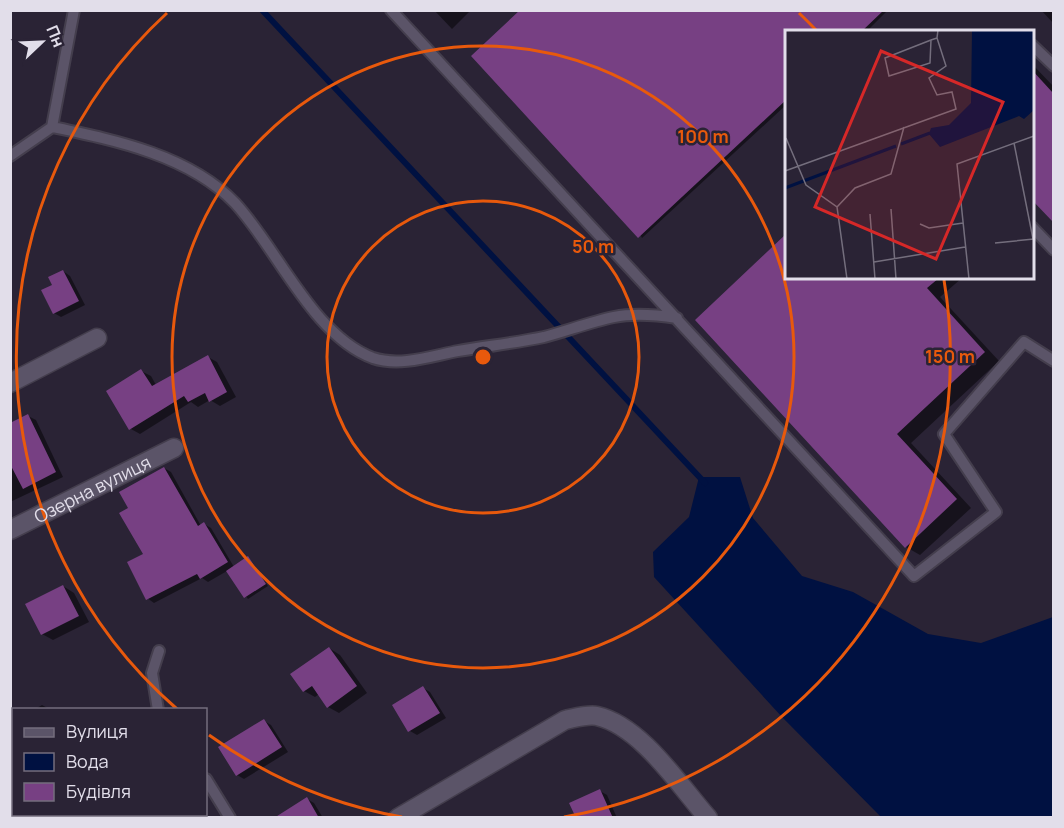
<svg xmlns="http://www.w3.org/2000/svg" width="1064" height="828" font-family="Manrope,sans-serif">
<rect width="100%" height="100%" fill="#2a2335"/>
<path fill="#001141" d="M 699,477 L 740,477 L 753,518 L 802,576 L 853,592 L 928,634 L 981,643 L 1053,617 L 1053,817 L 881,817 L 782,717 L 654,577 L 653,552 L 689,517 Z"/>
<path fill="#0007" d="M 434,10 L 471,10 L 452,29 Z
M 522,10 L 888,10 L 866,32 L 786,32 L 786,105 L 642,238 Z
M 1041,10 L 1054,10 L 1054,24 Z
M 1032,64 L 1054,87 L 1054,220 L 1032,197 Z
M 786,236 L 786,278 L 962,278 L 940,297 L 999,361 L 911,443 L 971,508 L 920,555 L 906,547 L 697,320 Z
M 63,271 L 70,276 L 85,305 L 61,317 L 54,313 L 54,285 Z
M 208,357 L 217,362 L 236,397 L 220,406 L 210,400 L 198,407 L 191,402 L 140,434 L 131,429 L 141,371 L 151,376 L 156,385 Z
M 28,416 L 36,420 L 63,477 L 10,502 L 10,425 Z
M 164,468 L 171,472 L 201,526 L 204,524 L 211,528 L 234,567 L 248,558 L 268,586 L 248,599 L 227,571 L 208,582 L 202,578 L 154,603 L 147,598 L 145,554 L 130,508 Z
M 63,586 L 74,593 L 89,622 L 53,640 L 42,634 Z
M 329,648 L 340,655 L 367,693 L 339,713 L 328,707 L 319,694 L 315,697 L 304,691 Z
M 423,688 L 430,692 L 446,718 L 417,735 L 410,731 L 394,705 Z
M 42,705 L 49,709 L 50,710 L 34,710 Z
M 264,721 L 271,725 L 288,752 L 244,779 L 237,775 Z
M 600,791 L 607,795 L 617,818 L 578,818 Z
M 307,799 L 314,803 L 323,818 L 277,818 Z
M 200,814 L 206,814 L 210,818 L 195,818 Z"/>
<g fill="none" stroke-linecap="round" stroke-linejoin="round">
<path stroke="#001141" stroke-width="6" d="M 262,10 L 705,483"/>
</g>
<path fill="#774083" d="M 520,10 L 884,10 L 861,32 L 786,32 L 786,100 L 638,238 L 471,56 Z
M 1032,70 L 1053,93 L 1053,222 L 1032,200 Z
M 786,234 L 786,278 L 939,278 L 927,288 L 985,352 L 897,434 L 957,499 L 905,548 L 695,320 Z
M 63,270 L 79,301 L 53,314 L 41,290 L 52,285 L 48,277 Z
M 208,355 L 227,392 L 209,402 L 205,393 L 188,402 L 184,396 L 129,430 L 106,391 L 141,369 L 152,386 Z
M 28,414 L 56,472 L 23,489 L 10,464 L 10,423 Z
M 164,467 L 198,526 L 204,522 L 228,562 L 200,579 L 197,574 L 146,600 L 127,562 L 143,554 L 119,513 L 128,508 L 119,492 Z
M 248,556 L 266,584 L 244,598 L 226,571 Z
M 63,585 L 79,616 L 41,635 L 25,604 Z
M 329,647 L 357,686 L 327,708 L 312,686 L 303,692 L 290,674 Z
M 423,686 L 440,713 L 408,732 L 392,705 Z
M 264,719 L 282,747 L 236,776 L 218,747 Z
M 600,789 L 613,818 L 576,818 L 569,803 Z
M 307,797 L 319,818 L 274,818 Z"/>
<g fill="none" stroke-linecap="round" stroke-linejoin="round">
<g stroke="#443e4d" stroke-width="14">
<path id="service" d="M 391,10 L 914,576 L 996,512 L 944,434 L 1024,342 L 1054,361
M 1032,45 L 1054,66
M 52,127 C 114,140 189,155 235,203 C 277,248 313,336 373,358 C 400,367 432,356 458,351 C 487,346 515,343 544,337 C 567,331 590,322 614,317 C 634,313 657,315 677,318
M 10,156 L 52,127 L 74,10
M 1032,227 L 1054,250
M 158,710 L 152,673 L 159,651
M 206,779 L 230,818"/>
</g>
<g stroke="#443e4d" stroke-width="21">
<g id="minor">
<path d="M 10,383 L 97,338"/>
<path id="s1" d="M 10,530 L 174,448"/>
<path d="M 10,765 L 14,770"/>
<path d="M 43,814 L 45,818"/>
<path d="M 398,818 L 565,720 C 575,718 588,714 597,716 C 641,726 679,785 708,818"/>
</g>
</g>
<use href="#service" stroke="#5b5468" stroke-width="10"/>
<use href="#minor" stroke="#5b5468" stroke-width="18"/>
</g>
<g fill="none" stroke="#e8590c" stroke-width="3">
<circle cx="483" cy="357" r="156"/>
<circle cx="483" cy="357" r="311"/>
<path d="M402 817A467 467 0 0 1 209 735M177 709A467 467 0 0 1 167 13M799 13A467 467 0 0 1 816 30M944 280A467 467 0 0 1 564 817"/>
</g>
<g text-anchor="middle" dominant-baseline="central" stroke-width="5" stroke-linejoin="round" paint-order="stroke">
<g font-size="18" fill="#e2deea" stroke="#2a2335">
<text stroke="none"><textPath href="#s1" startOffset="92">Озерна вулиця</textPath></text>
</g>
</g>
<g transform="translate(785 30)">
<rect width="249" height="249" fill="#2a2335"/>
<path d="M 187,0 L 249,0 L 249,80 L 239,89 L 234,86 L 155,117 L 144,104 L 146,98 L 164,95 L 186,73 Z" fill="#001141"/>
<path fill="none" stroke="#001141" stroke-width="3" d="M 116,114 L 145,103M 0,158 L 111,116"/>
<path fill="none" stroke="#746e7d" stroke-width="1.5" d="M 146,10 L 145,33 L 104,46 L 100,28 L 146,10 L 152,8M 1,108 L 21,155 L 52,177 L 62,249M 229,113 L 248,209M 0,141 L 171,79 L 167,62 L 152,65 L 144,48 L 161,36 L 152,8 L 153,0M 52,177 L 70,158 L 106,144 L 119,97M 106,179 L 111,249M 85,184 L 90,249M 135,194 L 144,198 L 178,193M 210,213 L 249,209M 89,232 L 180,217M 184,249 L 172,134 L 249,106"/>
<path fill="#d62828" fill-opacity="0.15" stroke="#d62828" stroke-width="3" d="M 96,21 L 218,72 L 151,229 L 30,177 Z"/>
<rect width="249" height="249" fill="none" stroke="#e2deea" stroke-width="3"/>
</g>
<circle cx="483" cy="357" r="9" fill="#e8590c" stroke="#2a2335" stroke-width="3"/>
<g font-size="18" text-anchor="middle" font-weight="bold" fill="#e8590c" stroke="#2a2335" stroke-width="5" stroke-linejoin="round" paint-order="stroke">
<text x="703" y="143">100 m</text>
<text x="593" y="253">50 m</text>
<text x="950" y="363">150 m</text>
</g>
<rect width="1064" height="828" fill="none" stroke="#e2deea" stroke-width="24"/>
<rect x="12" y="708" width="195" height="108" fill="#2a2335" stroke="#746e7d" stroke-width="1.5"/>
<rect x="24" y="728" width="30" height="9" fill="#5b5468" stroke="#746e7d" stroke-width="1.5"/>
<text x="66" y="738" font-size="18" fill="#e2deea">Вулиця</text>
<rect x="24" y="753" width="30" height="18" fill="#001141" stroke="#746e7d" stroke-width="1.5"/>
<text x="66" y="768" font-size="18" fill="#e2deea">Вода</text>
<rect x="24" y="783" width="30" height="18" fill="#774083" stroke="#746e7d" stroke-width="1.5"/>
<text x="66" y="798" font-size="18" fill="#e2deea">Будівля</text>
<g transform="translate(42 42) rotate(67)" stroke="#2a2335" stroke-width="4.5" paint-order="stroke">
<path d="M0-4.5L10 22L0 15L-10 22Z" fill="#e2deea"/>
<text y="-9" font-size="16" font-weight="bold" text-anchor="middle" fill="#e2deea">Пн</text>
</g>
</svg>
